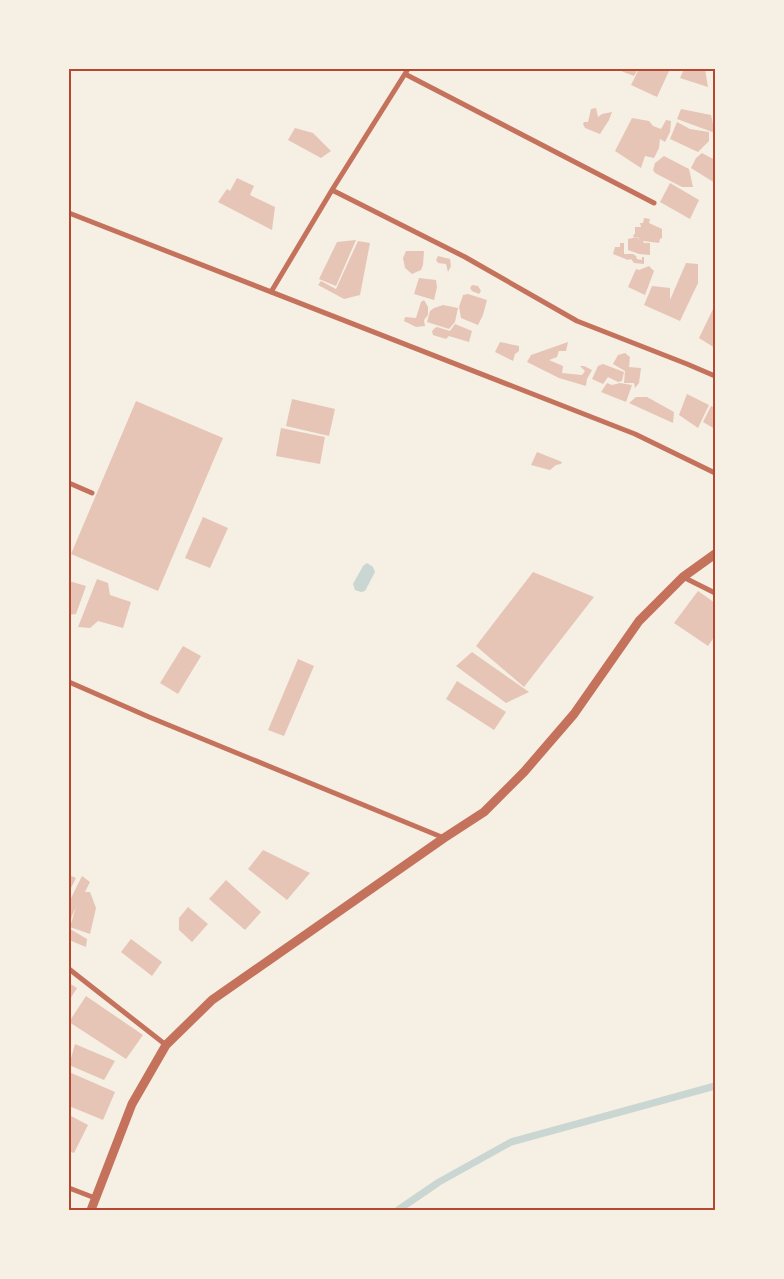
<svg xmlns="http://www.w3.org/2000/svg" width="784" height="1279" font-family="Barlow,sans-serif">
<rect width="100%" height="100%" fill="#f6efe4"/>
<path fill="#c9d6d2" d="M 367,563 L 373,567 L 375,572 L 365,591 L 361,592 L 355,590 L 353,584 L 363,566 Z"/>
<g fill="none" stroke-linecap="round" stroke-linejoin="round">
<path stroke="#c9d6d2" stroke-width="7" d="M 398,1210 L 439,1182 L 511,1142 L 715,1086"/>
</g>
<path fill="#e6c5b7" d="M 616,69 L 638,69 L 634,76 Z
M 639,69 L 670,69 L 657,97 L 631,85 Z
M 684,69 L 705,69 L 708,87 L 680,78 Z
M 596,108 L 598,117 L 602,114 L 612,112 L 609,120 L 600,134 L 585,128 L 583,124 L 584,122 L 588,122 L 591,109 Z
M 681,109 L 711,115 L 715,133 L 677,119 Z
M 632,118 L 649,121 L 653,126 L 661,129 L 666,120 L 671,121 L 670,132 L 665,142 L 660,139 L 659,148 L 654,158 L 645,156 L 641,168 L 615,151 Z
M 677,122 L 690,129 L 709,132 L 709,141 L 698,152 L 670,139 Z
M 295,128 L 313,133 L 331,151 L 321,158 L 288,140 Z
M 702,153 L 715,160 L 715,183 L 691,168 L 696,158 Z
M 664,156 L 689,169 L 693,187 L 682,187 L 655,173 L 653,170 L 655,163 Z
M 237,178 L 254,186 L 250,195 L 275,207 L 272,230 L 218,202 L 227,189 L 230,191 Z
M 670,183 L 699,200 L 690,219 L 660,202 Z
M 644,218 L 650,219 L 649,223 L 662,229 L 662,238 L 660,239 L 659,243 L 643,241 L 644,243 L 650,243 L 650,255 L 639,254 L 628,250 L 628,239 L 637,237 L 639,240 L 638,237 L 642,237 L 633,237 L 634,234 L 635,234 L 635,227 L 641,227 L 640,223 L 643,223 Z
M 356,240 L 336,286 L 319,279 L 337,242 Z
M 358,241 L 370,243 L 360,295 L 344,299 L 318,285 L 321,281 L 336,289 Z
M 620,243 L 624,243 L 624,254 L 633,254 L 636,256 L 637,259 L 642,260 L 642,257 L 644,257 L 644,264 L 634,263 L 631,259 L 628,260 L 613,254 L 615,247 L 620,247 Z
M 406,251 L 424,251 L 423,265 L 421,270 L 412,274 L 405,268 L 403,258 Z
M 438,256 L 450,259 L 451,266 L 448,272 L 446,264 L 438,263 L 436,260 Z
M 686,263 L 698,264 L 698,283 L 680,321 L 644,305 L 652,286 L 670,288 L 670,300 Z
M 649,266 L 654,271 L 645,295 L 628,287 L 636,269 L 639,270 Z
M 419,278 L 436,280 L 437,287 L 434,300 L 414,294 Z
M 472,285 L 478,286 L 481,291 L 479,294 L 472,291 L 470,288 Z
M 468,294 L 487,300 L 483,315 L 478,325 L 461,318 L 459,307 L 463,295 Z
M 424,300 L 428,307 L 428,315 L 424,320 L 425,326 L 416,327 L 404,321 L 405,317 L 416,318 L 421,302 Z
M 443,305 L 458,308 L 455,322 L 449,329 L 427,322 L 430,311 L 434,308 Z
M 715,305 L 715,348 L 699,338 Z
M 455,324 L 472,331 L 469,342 L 449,336 L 446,339 L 433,335 L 432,331 L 435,328 L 437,327 L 450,331 Z
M 500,342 L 519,346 L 519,351 L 515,354 L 513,361 L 495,352 Z
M 568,342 L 566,351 L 559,351 L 557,357 L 549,360 L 563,366 L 562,373 L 582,375 L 585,371 L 580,366 L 584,366 L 592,370 L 587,379 L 586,386 L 559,378 L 527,362 L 531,355 Z
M 625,353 L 630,357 L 629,367 L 641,368 L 639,383 L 635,388 L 634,383 L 624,383 L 625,371 L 613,364 L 618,355 Z
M 603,364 L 624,372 L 622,381 L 618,382 L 608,377 L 603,384 L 592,379 L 598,366 Z
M 607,383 L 612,385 L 620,383 L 632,385 L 626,402 L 601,392 Z
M 687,394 L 709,405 L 698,428 L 679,415 Z
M 636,397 L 647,397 L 674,412 L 673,423 L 629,403 Z
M 292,399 L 335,409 L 329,436 L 286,426 Z
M 136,401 L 223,438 L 158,591 L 71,554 Z
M 711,406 L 715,408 L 715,429 L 703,422 Z
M 281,428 L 325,437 L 320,464 L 276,456 Z
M 537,452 L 562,462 L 561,464 L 556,465 L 550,470 L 531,465 Z
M 203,517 L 228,528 L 210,568 L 185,558 Z
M 533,572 L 594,597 L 524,687 L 476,646 Z
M 97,579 L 108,583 L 110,595 L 131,602 L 123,628 L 98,621 L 90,628 L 78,627 Z
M 69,581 L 86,586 L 76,614 L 69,615 Z
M 698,591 L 715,603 L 715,636 L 708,646 L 674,623 Z
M 183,646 L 201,656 L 178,694 L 160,683 Z
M 472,652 L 529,692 L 506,703 L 456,666 Z
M 298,659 L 314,666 L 284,736 L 268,730 Z
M 457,681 L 506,712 L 494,730 L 446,699 Z
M 263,850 L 310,873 L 287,900 L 248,869 Z
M 69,875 L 76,878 L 69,892 Z
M 82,876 L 90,882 L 85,892 L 90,892 L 96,908 L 90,934 L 70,927 L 76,907 L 69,923 L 69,902 Z
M 226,880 L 261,912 L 245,930 L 209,899 Z
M 188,907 L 208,924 L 192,942 L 179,930 L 179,918 Z
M 70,929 L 87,939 L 86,947 L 69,940 Z
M 131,939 L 162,962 L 152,976 L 121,952 Z
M 69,983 L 77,988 L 69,1001 Z
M 86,996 L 143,1035 L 126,1059 L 69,1022 Z
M 75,1044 L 115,1061 L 104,1080 L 69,1065 Z
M 69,1072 L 115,1092 L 103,1120 L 69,1106 Z
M 69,1115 L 88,1125 L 74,1153 L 69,1151 Z"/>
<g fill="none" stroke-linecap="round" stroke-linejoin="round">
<path stroke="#c5725c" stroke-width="5" d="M 405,74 L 654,203
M 332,190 L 465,257 L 577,321 L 687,364 L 715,376
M 69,213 L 635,434 L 715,473
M 271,292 L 332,190 L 408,69
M 69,483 L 92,493
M 683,577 L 715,593
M 69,682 L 149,717 L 444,838
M 69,969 L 166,1045
M 69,1188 L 95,1198"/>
<path stroke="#c5725c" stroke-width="9" d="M 91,1210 L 132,1104 L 166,1045 L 212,1000 L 444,838 L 484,812 L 524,772 L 574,714 L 639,621 L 683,577 L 715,554"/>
</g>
<rect width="784" height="1279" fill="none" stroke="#f6efe4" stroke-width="140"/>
<rect x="70" y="70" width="644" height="1139" fill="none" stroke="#b5482f" stroke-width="2"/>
</svg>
